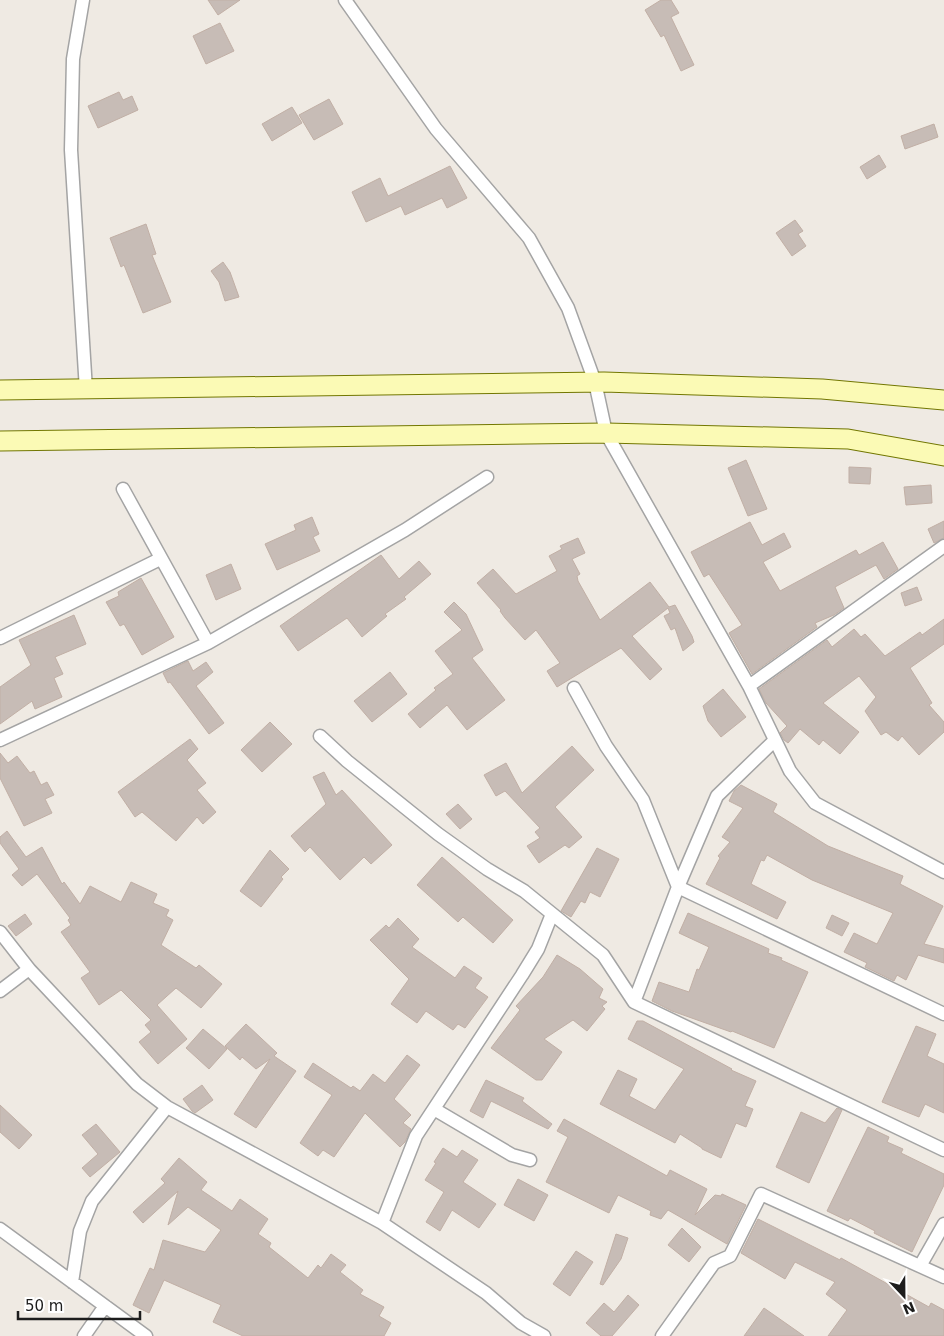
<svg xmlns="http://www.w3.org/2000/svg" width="944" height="1336" font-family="'DejaVu Sans',sans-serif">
<rect width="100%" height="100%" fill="#efeae3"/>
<path fill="#c7bcb6" stroke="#c1afa5" d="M 208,0 L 240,0 L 218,15 Z
M 661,0 L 671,0 L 679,13 L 671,17 L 694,65 L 681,71 L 664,35 L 661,37 L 645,10 Z
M 220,23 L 234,51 L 206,64 L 193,36 Z
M 119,92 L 123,100 L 132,96 L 138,110 L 98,128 L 88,106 Z
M 329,99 L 343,124 L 314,140 L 299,115 Z
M 292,107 L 302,123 L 272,141 L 262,124 Z
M 934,124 L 938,137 L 905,149 L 901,136 Z
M 879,155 L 886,167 L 867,179 L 860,167 Z
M 450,166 L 467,198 L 447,208 L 442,198 L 405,215 L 401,206 L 366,222 L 352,192 L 380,178 L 388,196 Z
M 795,220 L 803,231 L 798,234 L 806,246 L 792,256 L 776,233 Z
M 146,224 L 156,254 L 152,255 L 171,302 L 143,313 L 124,265 L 121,267 L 110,238 Z
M 223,262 L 230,272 L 239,297 L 225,301 L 219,282 L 211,271 Z
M 746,460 L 767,509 L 748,516 L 728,468 Z
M 849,467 L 871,468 L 870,484 L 849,483 Z
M 931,485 L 932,503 L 906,505 L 904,487 Z
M 312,517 L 319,534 L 313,537 L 320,551 L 277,570 L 265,544 L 296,530 L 294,525 Z
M 944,521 L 944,538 L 934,543 L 928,529 Z
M 750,522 L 762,545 L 784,533 L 791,547 L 763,562 L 780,591 L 856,550 L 859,555 L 883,542 L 898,569 L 884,579 L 876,565 L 835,587 L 844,608 L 834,615 L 815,623 L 817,627 L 752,674 L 729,633 L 742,625 L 709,574 L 704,577 L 691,552 Z
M 578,538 L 585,553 L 572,559 L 580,574 L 577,576 L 578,581 L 600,620 L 650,582 L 669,607 L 675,605 L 692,636 L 694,642 L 683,651 L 675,628 L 671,630 L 664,616 L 670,613 L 668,608 L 632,636 L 662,669 L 650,680 L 621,648 L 557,687 L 547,671 L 560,663 L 536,630 L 525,640 L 505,618 L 500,611 L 501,610 L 477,583 L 493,569 L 516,594 L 557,571 L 549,556 L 562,549 L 560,546 Z
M 381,555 L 399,579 L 419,561 L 431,574 L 404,597 L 406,599 L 385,614 L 387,616 L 362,637 L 347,618 L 298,651 L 280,626 Z
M 231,564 L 241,589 L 216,600 L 206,575 Z
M 141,578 L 174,637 L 142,655 L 124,624 L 120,626 L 106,602 L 119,596 L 118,592 Z
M 917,587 L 922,600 L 905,606 L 901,593 Z
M 454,602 L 466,614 L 483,650 L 472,658 L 505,700 L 467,730 L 447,705 L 420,728 L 408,714 L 436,690 L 434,688 L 453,674 L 435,651 L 462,630 L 444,612 Z
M 74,615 L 86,644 L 55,657 L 63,674 L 54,678 L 62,697 L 35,709 L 32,701 L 0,724 L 0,687 L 31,665 L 19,640 Z
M 944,619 L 944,644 L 910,668 L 932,703 L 929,705 L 944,722 L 944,732 L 919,755 L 902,736 L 898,741 L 886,732 L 881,735 L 865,711 L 876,697 L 859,676 L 823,703 L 859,732 L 840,754 L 823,740 L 819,745 L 800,729 L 788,743 L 784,740 L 780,733 L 787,726 L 766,703 L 759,689 L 827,640 L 832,647 L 854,629 L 861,637 L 865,634 L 885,656 L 920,632 L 922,635 Z
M 188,661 L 193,671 L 206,662 L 213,672 L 196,686 L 224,723 L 209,734 L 170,682 L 168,683 L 163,673 Z
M 390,672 L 407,694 L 372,722 L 354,701 Z
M 723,689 L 746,717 L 721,737 L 708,721 L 703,706 Z
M 270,722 L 292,744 L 262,772 L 241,750 Z
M 190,739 L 198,749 L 187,760 L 206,783 L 197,790 L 216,812 L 203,824 L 197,817 L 176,841 L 142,812 L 135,817 L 118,792 Z
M 572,746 L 594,770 L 555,807 L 582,837 L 569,848 L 565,845 L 539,863 L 527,846 L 540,838 L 535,832 L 540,828 L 505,791 L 496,796 L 484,775 L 506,763 L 522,793 Z
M 0,753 L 8,763 L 17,756 L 30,773 L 34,771 L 41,785 L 47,782 L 54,795 L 45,799 L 52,813 L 24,826 L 0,778 Z
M 324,772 L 336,795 L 342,790 L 392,845 L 371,864 L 364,857 L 340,880 L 310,847 L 305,852 L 291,836 L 326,804 L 313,777 Z
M 741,785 L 777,804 L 773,812 L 828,846 L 903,876 L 900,884 L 943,906 L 924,944 L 944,949 L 944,963 L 918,955 L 906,980 L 897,975 L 894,981 L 865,967 L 867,963 L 844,952 L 854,933 L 877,944 L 893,913 L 812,880 L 767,855 L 764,861 L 761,860 L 751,884 L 786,902 L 777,919 L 706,884 L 720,858 L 718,856 L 730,842 L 722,837 L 743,808 L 729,801 L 734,791 Z
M 458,804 L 472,819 L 460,829 L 446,814 Z
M 7,831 L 26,857 L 42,847 L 62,884 L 64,882 L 80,904 L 90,886 L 121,902 L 131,882 L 157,894 L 153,903 L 169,910 L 166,916 L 173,920 L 161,945 L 196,968 L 199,965 L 222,984 L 201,1008 L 176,988 L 157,1005 L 187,1039 L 158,1064 L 139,1042 L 151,1032 L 145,1025 L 151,1020 L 121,990 L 99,1005 L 81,978 L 90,972 L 61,932 L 71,925 L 68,920 L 70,918 L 37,874 L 22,886 L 12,875 L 19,869 L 0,843 L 0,837 Z
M 597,848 L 619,859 L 600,897 L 590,892 L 585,903 L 581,901 L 571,917 L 561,911 Z
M 270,850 L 289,869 L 281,877 L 283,879 L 261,907 L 240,891 Z
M 442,857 L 513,920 L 493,943 L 463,917 L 458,922 L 417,885 Z
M 688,913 L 769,949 L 768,953 L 782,958 L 781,960 L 808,972 L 774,1048 L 732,1031 L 731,1032 L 672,1011 L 652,1001 L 659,982 L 689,992 L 697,969 L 699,970 L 709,947 L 679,933 Z
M 25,914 L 32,924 L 16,936 L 8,926 Z
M 832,915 L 849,923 L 842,936 L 826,928 Z
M 398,918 L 419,939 L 412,947 L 455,978 L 464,966 L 482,978 L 475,988 L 488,997 L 465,1028 L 458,1024 L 453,1030 L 426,1011 L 417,1023 L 391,1004 L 409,979 L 370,940 L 386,925 L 389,928 Z
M 557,955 L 580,969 L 603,989 L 599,998 L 607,1002 L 602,1006 L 605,1009 L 587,1031 L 573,1020 L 544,1039 L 562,1052 L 542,1080 L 536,1080 L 491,1048 L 520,1010 L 516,1006 L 543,977 Z
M 637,1021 L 643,1021 L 732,1069 L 731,1070 L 756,1081 L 745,1106 L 753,1109 L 746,1127 L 736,1123 L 721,1158 L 702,1149 L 702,1148 L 680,1134 L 675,1143 L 600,1104 L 618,1070 L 637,1079 L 629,1096 L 655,1110 L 684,1069 L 628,1039 Z
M 246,1024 L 277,1053 L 274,1056 L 296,1071 L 256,1128 L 234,1114 L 270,1059 L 256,1069 L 242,1057 L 240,1060 L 225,1046 Z
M 916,1026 L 936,1034 L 927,1056 L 944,1064 L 944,1113 L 925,1104 L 919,1117 L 882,1102 Z
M 203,1029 L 227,1049 L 209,1069 L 186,1048 Z
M 407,1055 L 420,1065 L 394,1099 L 411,1115 L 403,1123 L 411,1129 L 405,1142 L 400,1147 L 365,1113 L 334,1157 L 323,1150 L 318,1156 L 300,1143 L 332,1095 L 304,1077 L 313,1063 L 351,1088 L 353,1086 L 360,1091 L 373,1074 L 385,1083 Z
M 486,1080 L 524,1098 L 522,1101 L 552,1124 L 548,1129 L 491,1101 L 483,1118 L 470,1111 Z
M 202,1085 L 213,1100 L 195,1113 L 192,1111 L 183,1099 Z
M 0,1105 L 32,1135 L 19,1149 L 0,1132 Z
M 837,1108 L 842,1110 L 809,1183 L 776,1167 L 801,1112 L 825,1123 Z
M 564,1119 L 667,1176 L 670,1170 L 707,1189 L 695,1215 L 715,1195 L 721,1196 L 722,1194 L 746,1205 L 727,1244 L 668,1210 L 661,1219 L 650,1215 L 651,1211 L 618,1195 L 609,1213 L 546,1182 L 568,1137 L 557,1131 Z
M 96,1124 L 120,1152 L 90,1177 L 82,1168 L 98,1154 L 82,1135 Z
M 868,1127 L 889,1137 L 887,1142 L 903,1149 L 901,1153 L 944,1174 L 944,1185 L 912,1252 L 874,1233 L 875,1231 L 850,1218 L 848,1221 L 827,1211 Z
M 443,1148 L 457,1157 L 462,1150 L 478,1160 L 463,1182 L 496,1204 L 479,1228 L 452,1210 L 440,1231 L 426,1222 L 444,1192 L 425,1180 L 436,1163 L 434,1162 Z
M 179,1158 L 207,1182 L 201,1190 L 232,1211 L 240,1199 L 268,1219 L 258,1234 L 271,1243 L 269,1247 L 308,1278 L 318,1265 L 321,1268 L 331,1254 L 346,1265 L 340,1272 L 363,1290 L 360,1294 L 384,1307 L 379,1316 L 391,1323 L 384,1336 L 243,1336 L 213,1322 L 221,1305 L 164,1280 L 149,1313 L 133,1305 L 150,1268 L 154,1270 L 163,1240 L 205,1252 L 221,1230 L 188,1207 L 168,1225 L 178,1191 L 143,1223 L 133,1212 L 165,1183 L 161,1179 Z
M 518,1179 L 548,1195 L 534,1221 L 504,1205 Z
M 758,1219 L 840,1260 L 841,1258 L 929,1307 L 931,1303 L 944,1310 L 944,1336 L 828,1336 L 847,1310 L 826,1294 L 835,1282 L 795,1262 L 785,1279 L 741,1253 Z
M 682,1228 L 701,1247 L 689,1262 L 668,1245 Z
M 616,1234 L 628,1238 L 621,1259 L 603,1285 L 600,1284 Z
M 576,1251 L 593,1262 L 570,1296 L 553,1284 Z
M 628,1295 L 639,1305 L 612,1336 L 601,1336 L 586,1323 L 604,1303 L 614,1312 Z
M 764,1308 L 804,1336 L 744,1336 Z"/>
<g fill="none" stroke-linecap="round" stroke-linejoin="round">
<g stroke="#a4a4a4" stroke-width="15">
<path id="street" d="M 83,0 L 73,59 L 71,150 L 86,390
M 345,0 L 436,129 L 529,238 L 568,308 L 595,382 L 606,433 L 749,686 L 790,771 L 815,803 L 944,872
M 123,489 L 208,643
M 0,638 L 160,559
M 749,686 L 944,546
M 574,688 L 606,746 L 643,800 L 678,887 L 944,1014
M 320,736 L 347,761 L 438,834 L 487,869 L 524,891 L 603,955 L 634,1002 L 944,1150
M 0,740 L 208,643 L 405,530 L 487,477
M 0,932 L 29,969 L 137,1084 L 167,1107 L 382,1223 L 486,1293 L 521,1323 L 544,1336
M 0,991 L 29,969
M 634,1002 L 678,887 L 717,796 L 775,740
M 434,1109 L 512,1155 L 530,1160
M 382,1223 L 416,1136 L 522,975 L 538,949 L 552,914
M 0,1229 L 146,1336
M 920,1266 L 944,1224
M 72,1282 L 80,1231 L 92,1201 L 167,1107
M 84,1336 L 105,1306
M 662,1336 L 714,1263 L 730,1256 L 761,1194 L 944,1277"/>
</g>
<g stroke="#727702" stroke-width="21">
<path id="secondary" d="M 0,390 L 604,382 L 822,389 L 944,400
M 0,441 L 606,433 L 848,439 L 944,456"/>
</g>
<use href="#street" stroke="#fff" stroke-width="12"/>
<use href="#secondary" stroke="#fbfab5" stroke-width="19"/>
</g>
<g transform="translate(904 1296) rotate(158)" stroke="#ffffff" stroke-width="4" paint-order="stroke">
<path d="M0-4L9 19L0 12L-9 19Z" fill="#1d1d1d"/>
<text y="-8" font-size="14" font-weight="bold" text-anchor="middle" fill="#1d1d1d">N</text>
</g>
<path d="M18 1311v8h122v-8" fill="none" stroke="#1d1d1d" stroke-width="2.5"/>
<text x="25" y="1311" font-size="15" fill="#1d1d1d" stroke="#ffffff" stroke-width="4" paint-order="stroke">50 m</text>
</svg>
